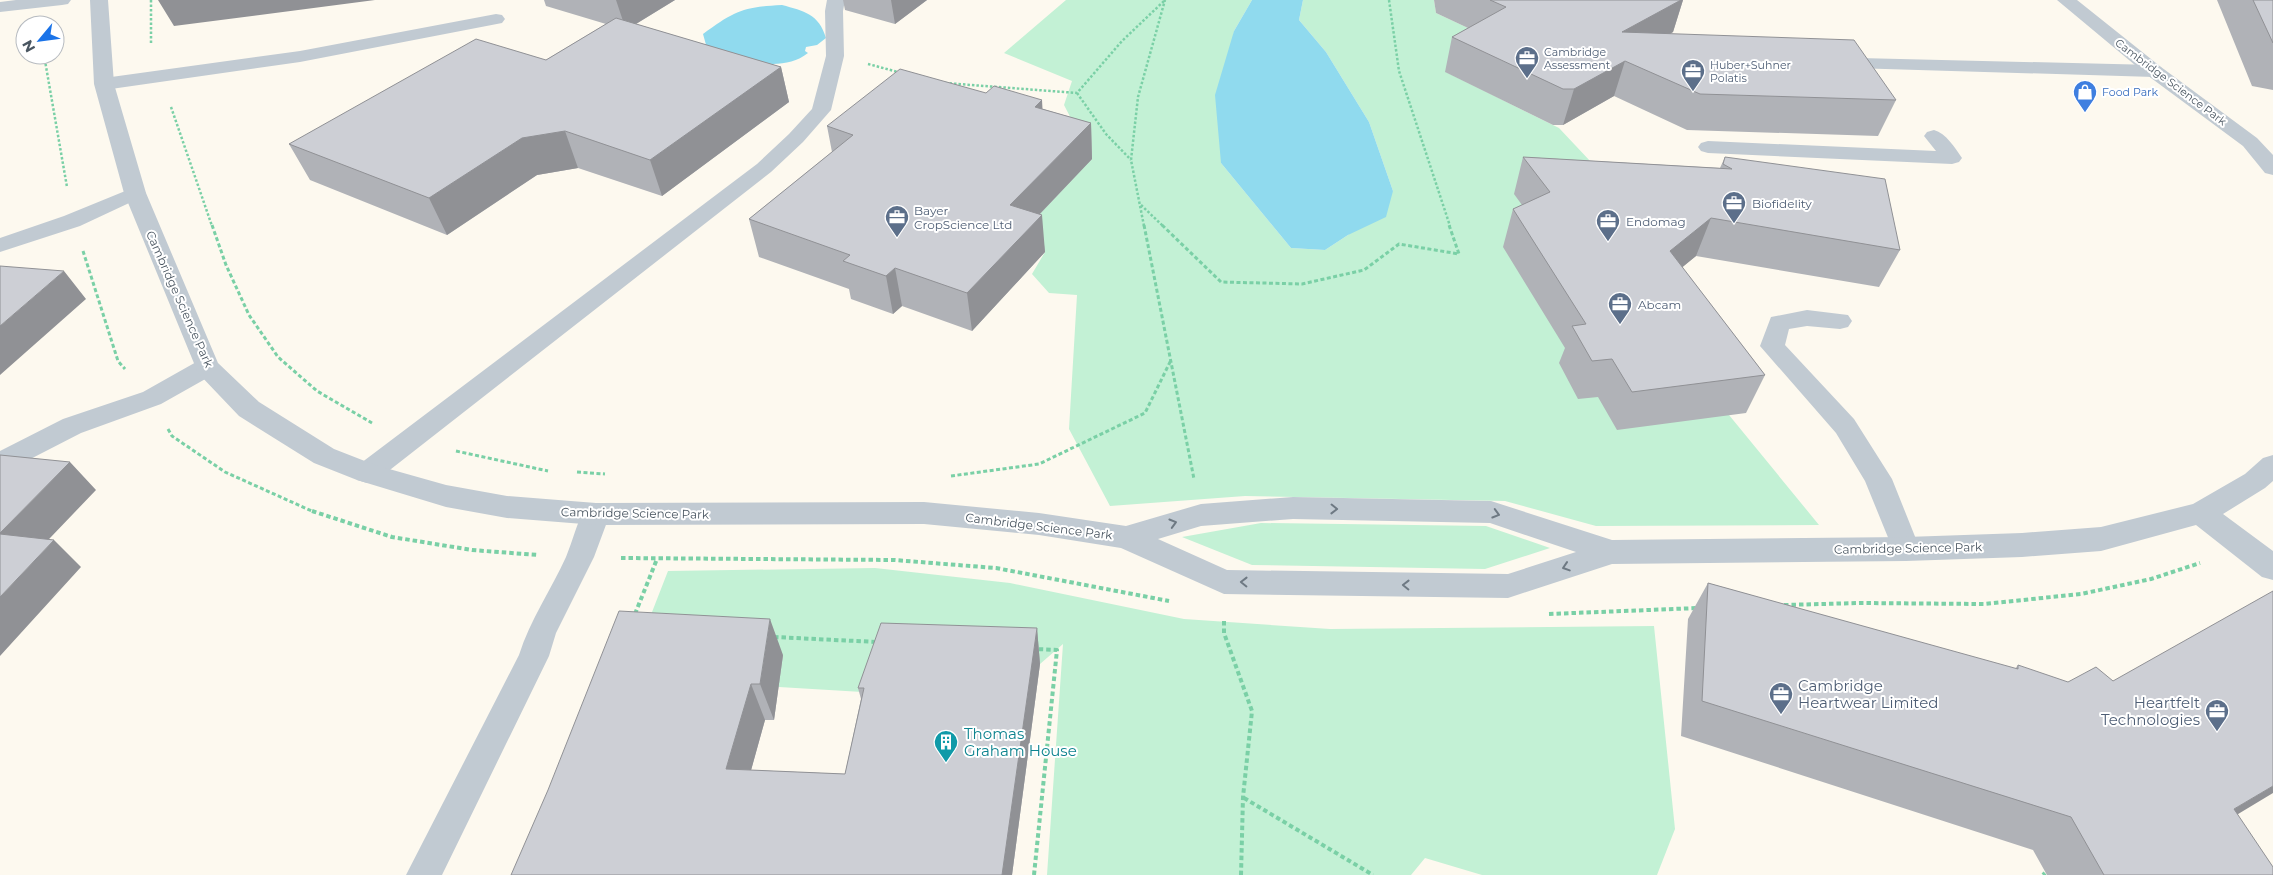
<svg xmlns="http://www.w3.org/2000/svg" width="2273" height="875" font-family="Montserrat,sans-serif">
<rect width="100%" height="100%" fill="#f5f3f3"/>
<path fill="#fdf9ef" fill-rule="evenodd" d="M 0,0 L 2273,0 L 2273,875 L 0,875 ZM 25,25 L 55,25 L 55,55 L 25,55 Z"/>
<path fill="#c3f1d5" d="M 1066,0 L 1252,0 L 1234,31 L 1221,163 L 1291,248 L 1325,250 L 1348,235 L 1393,191 L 1369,122 L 1326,52 L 1299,20 L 1303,0 L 1434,0 L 1436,13 L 1498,42 L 1446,72 L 1559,128 L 1607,179 L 1598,397 L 1729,415 L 1819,525 L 1596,526 L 1505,501 L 1245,496 L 1110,506 L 1069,429 L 1077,295 L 1049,293 L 1032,274 L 1045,252 L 1014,220 L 1092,159 L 1064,105 L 1072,81 L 1004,53 Z
M 1261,523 L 1486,526 L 1550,548 L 1485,569 L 1252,565 L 1182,537 Z
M 875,568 L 1010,583 L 1184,619 L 1330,629 L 1654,626 L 1675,829 L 1657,875 L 1482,875 L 1425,858 L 1411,875 L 1047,875 L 1063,644 L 1040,664 L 879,693 L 779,687 L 638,648 L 668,571 Z"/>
<path fill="#90daee" d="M 1252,0 L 1303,0 L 1299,20 L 1326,52 L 1369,122 L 1393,191 L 1386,217 L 1348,235 L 1325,250 L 1291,248 L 1221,163 L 1215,95 L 1234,31 Z
M 782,5 C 804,11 819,14 826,38 L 817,45 L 806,47 L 805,51 L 808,53 C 780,75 740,58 708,52 L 703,34 C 735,11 742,7 782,5 Z"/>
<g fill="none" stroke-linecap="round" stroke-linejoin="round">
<path stroke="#7ad0a6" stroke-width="2.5" stroke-dasharray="2.5 2" stroke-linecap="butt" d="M 151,0 L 151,44
M 1389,0 L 1399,71 L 1450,226
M 44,55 L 67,187
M 868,64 L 898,72
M 945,83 L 1077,93 L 1122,41 L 1164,1
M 1077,93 L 1106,134 L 1131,160
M 171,107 L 212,226
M 1141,205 L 1163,226
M 1144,226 L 1131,160 L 1138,97 L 1165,0"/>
<path stroke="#7ad0a6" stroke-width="3" stroke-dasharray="4 2.5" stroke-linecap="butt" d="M 212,225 L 226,265 L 249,315 L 278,357 L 317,391 L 372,423
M 1144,225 L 1194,479
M 1162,225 L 1221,282 L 1302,284 L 1364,270 L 1399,244 L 1459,254 L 1449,225
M 83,251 L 118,361 L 125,369
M 168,429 L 172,436 L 225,472 L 314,512
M 456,451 L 548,471
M 577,472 L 605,474
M 951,476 L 1039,464 L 1145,413 L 1171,360"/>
<path stroke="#7ad0a6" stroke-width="4" stroke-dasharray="4.5 3" stroke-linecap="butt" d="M 312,511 L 392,537 L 472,550 L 538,555
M 621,558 L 894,560 L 996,568 L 1169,601
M 1784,605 L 1859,603 L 1984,604 L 2081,594 L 2151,579 L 2200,563
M 635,614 L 657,559
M 1549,614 L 1698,608
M 1224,621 L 1224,633 L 1252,711 L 1243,797 L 1241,875
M 774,637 L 877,642
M 1244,798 L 1373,875
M 1034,875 L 1057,650 L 1036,649
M 2043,875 L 2045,873"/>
<path fill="#c1cad2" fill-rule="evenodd" d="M 16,0 L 71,0 L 68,4 L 62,5 L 0,12 L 0,2 Z
M 827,0 L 845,0 L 843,11 L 844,56 L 831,110 L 803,142 L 771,172 L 377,480 L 367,483 L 357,480 L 354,473 L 357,466 L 757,164 L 789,134 L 812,109 L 826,56 L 825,11 Z
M 496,14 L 502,15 L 505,19 L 502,23 L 300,62 L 104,90 L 97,88 L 95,84 L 97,80 L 104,78 L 300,51 Z
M 1859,58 L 2154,65 L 2161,67 L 2163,71 L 2161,75 L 2154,77 L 1852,68 L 1850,64 L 1852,60 Z
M 1934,130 C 1946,133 1955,148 1962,158 L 1959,162 L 1952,164 L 1708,153 L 1701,151 L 1698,147 L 1701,143 L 1708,141 L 1936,151 L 1924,136 L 1927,132 Z
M 135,187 L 142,189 L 146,193 L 142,197 L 80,226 L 0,252 L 0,238 L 64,216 Z
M 1807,310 L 1848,315 L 1852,321 L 1848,327 L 1840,329 L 1807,326 L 1789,329 L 1785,345 L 1854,419 L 1892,479 L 1920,549 L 1916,557 L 1906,560 L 1896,557 L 1865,481 L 1836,433 L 1760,346 L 1771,317 Z
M 207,359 L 216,361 L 219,367 L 216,373 L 161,404 L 81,433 L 9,470 L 0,473 L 0,451 L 63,419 L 143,392 L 198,361 Z
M 596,503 L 606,506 L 610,514 L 594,557 L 556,633 L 549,656 L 442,875 L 406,875 L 519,655 C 530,620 551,590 566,557 C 573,540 577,522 586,506 Z"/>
<path fill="#c1cad2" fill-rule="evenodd" d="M 90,0 L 108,0 L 114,84 L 146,193 L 218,363 L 259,402 L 334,449 L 375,465 L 446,485 L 507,496 L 596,503 L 924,502 L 1039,513 L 1126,526 L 1201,504 L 1293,497 L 1491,501 L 1612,540 L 1906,537 L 2022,533 L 2101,527 L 2193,504 L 2245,474 L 2263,458 L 2273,455 L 2273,481 L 2265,488 L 2223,514 L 2273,551 L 2273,580 L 2262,577 L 2196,525 L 2101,551 L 2022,557 L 1906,561 L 1612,564 L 1508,598 L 1224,594 L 1121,548 L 1039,535 L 924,524 L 596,525 L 507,518 L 446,507 L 357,480 L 314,463 L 239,416 L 198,373 L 124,193 L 94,84 ZM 1293,519 L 1490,523 L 1576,552 L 1508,574 L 1227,570 L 1158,539 L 1201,526 Z
M 2057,0 L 2077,0 L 2161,67 L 2257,138 L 2273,155 L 2273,175 L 2265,173 L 2243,146 L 2147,75 Z"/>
</g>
<path fill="#b0b2b7" d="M 544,0 L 675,0 L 636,24 L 781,67 L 789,102 L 662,196 L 578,168 L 537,175 L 447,235 L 310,180 L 289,144 L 546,60 L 606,24 L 546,6 Z
M 843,0 L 927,0 L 895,24 L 845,10 Z
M 1434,0 L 1683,0 L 1673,32 L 1670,34 L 1896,100 L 1878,136 L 1687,130 L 1614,96 L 1563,125 L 1553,125 L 1445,72 L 1452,37 L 1468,28 L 1436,13 Z
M 2217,0 L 2273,0 L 2273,90 L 2252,86 Z
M 1043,109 L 1091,123 L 1092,159 L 1040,214 L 1045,252 L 972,331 L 902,306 L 893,314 L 851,299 L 849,289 L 759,257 L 749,219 L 832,152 L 827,126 Z
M 1523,157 L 1720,168 L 1725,157 L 1900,250 L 1879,287 L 1696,256 L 1682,267 L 1765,375 L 1746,413 L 1617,430 L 1598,397 L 1578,399 L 1559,363 L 1565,348 L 1503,247 L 1513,209 L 1522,205 L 1514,194 Z
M 1708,583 L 2015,669 L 2018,665 L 2237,814 L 2273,875 L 2047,875 L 2033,850 L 1681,736 L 1688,619 Z
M 1037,628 L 1040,664 L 1012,875 L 511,875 L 783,655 L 774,720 L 765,720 L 751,770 L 845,774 L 861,699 L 858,688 Z"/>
<path fill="#909195" d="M 158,0 L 375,0 L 174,26 Z
M 616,0 L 675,0 L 626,30 Z
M 891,0 L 927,0 L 895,24 Z
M 1681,0 L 1683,0 L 1673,32 L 1612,67 L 1622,32 Z
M 1625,61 L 1614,96 L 1563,125 L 1574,89 Z
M 781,67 L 789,102 L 662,196 L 650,160 Z
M 1042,100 L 1044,136 L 1035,107 Z
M 1091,123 L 1092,159 L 1013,242 L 1010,205 Z
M 565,131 L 578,168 L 537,175 L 447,235 L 429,198 L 522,138 Z
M 1042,215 L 1045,252 L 972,331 L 967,293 Z
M 1711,218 L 1696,256 L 1656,289 L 1670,251 Z
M 895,268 L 902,306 L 893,314 L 886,276 Z
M 64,271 L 86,299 L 0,375 L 0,326 Z
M 70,462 L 96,490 L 28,561 L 0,535 L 0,533 Z
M 54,540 L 81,567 L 0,656 L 0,597 Z
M 770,619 L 783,655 L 774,720 L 760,684 Z
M 1037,628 L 1040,664 L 1012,875 L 1002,875 Z
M 751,684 L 765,720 L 742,803 L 726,769 Z
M 2273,786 L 2273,793 L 2190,843 L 2234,809 Z"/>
<path fill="#cdcfd5" stroke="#909195" d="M 1490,0 L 1681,0 L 1622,32 L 1854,40 L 1896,100 L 1700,94 L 1625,61 L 1574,89 L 1563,89 L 1452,37 L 1506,7 Z
M 2253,0 L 2273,0 L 2273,43 Z
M 616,18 L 781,67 L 650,160 L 565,131 L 522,138 L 429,198 L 289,144 L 476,39 L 546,60 Z
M 900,69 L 986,93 L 994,86 L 1042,100 L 1035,107 L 1091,123 L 1010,205 L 1042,215 L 967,293 L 895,268 L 886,276 L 843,261 L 850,255 L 749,219 L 853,135 L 827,126 Z
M 1523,157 L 1732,169 L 1723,164 L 1725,157 L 1885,179 L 1900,250 L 1711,218 L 1670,251 L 1765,375 L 1632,392 L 1612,359 L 1592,361 L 1572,326 L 1586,324 L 1513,209 L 1550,192 Z
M 0,266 L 64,271 L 0,326 Z
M 0,455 L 70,462 L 0,533 Z
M 0,534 L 54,540 L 0,597 Z
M 1708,583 L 2018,669 L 2018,665 L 2068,682 L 2096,667 L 2113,681 L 2273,591 L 2273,786 L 2234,809 L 2273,867 L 2273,875 L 2104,875 L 2071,817 L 1702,701 Z
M 619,611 L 770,619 L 760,684 L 751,684 L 726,769 L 845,774 L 864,688 L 858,688 L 881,623 L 1037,628 L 1002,875 L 511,875 L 548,790 Z"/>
<defs><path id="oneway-chevron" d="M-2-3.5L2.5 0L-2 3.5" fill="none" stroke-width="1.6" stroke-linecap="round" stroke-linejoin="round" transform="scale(1.25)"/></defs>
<g stroke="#6e7983">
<use href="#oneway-chevron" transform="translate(1334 509) rotate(1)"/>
<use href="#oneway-chevron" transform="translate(1496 514) rotate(16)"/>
<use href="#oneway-chevron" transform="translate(1173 523) rotate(-16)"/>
<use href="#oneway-chevron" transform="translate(1566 567) rotate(162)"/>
<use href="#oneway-chevron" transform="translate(1244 582) rotate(-179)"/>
<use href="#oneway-chevron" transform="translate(1406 585) rotate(-179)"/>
</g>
<defs>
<g id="office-pin" transform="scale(1.25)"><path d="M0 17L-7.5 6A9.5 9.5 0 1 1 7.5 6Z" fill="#5c6f8a" stroke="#fff"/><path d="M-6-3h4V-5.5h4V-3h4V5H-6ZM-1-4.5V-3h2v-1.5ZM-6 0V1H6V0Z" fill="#fff"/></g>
<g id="shop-pin" transform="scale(1.25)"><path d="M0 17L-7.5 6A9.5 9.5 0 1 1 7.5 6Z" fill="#3f7fe0" stroke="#fff"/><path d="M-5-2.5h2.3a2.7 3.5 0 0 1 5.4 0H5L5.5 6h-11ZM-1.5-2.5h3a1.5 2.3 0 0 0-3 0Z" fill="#fff"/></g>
<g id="building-pin" transform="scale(1.25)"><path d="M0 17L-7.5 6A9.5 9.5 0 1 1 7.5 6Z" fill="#0f9aa8" stroke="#fff"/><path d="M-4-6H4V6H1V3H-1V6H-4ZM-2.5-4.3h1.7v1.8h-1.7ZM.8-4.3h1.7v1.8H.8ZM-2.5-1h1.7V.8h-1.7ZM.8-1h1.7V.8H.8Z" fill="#fff"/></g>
</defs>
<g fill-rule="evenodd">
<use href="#office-pin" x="1527" y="58"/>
<use href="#office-pin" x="1693" y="71"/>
<use href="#shop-pin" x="2085" y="92"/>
<use href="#office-pin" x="1734" y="203"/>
<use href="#office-pin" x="897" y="217"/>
<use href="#office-pin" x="1608" y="221"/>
<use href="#office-pin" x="1620" y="304"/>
<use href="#office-pin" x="1781" y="694"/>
<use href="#office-pin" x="2217" y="711"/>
<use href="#building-pin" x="946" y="742"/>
</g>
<g text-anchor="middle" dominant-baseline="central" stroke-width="4" stroke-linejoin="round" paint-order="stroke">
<g font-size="11" fill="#4e5e75" stroke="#fff" text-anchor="start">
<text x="1544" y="52">Cambridge<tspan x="1544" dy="13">Assessment</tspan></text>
<text x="1710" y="65">Huber+Suhner<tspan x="1710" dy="13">Polatis</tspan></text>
</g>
<g font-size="11" fill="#4a5661" stroke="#fff">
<text transform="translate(2171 82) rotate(37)">Cambridge Science Park</text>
</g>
<g font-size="11" fill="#366cbe" stroke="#fff" text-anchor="start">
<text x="2102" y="92">Food Park</text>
</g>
<g font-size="12" fill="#4e5e75" stroke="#fff" text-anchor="start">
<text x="1752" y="203">Biofidelity</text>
<text x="914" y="210">Bayer<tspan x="914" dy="14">CropScience Ltd</tspan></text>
<text x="1626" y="221">Endomag</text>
<text x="1638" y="304">Abcam</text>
</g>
<g font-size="12" fill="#4a5661" stroke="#fff">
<text transform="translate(180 299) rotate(66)">Cambridge Science Park</text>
<text transform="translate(635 513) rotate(1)">Cambridge Science Park</text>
<text transform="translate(1039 526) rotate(7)">Cambridge Science Park</text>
<text transform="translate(1908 548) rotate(-1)">Cambridge Science Park</text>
</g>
<g font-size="15" fill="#4e5e75" stroke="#fff" text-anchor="start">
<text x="1798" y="685">Cambridge<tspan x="1798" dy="17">Heartwear Limited</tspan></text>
<text x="2200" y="702" text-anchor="end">Heartfelt<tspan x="2200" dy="17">Technologies</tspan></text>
</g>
<g font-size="15" fill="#0d838f" stroke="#fff" text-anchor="start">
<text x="964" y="733">Thomas<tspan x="964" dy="17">Graham House</tspan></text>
</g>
</g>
<g transform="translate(40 40) rotate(241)"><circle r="24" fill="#ffffff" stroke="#b7bbc0"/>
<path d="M0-4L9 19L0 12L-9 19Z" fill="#1a73e8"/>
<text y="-8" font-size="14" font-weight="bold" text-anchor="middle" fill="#4a5661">N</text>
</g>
</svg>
